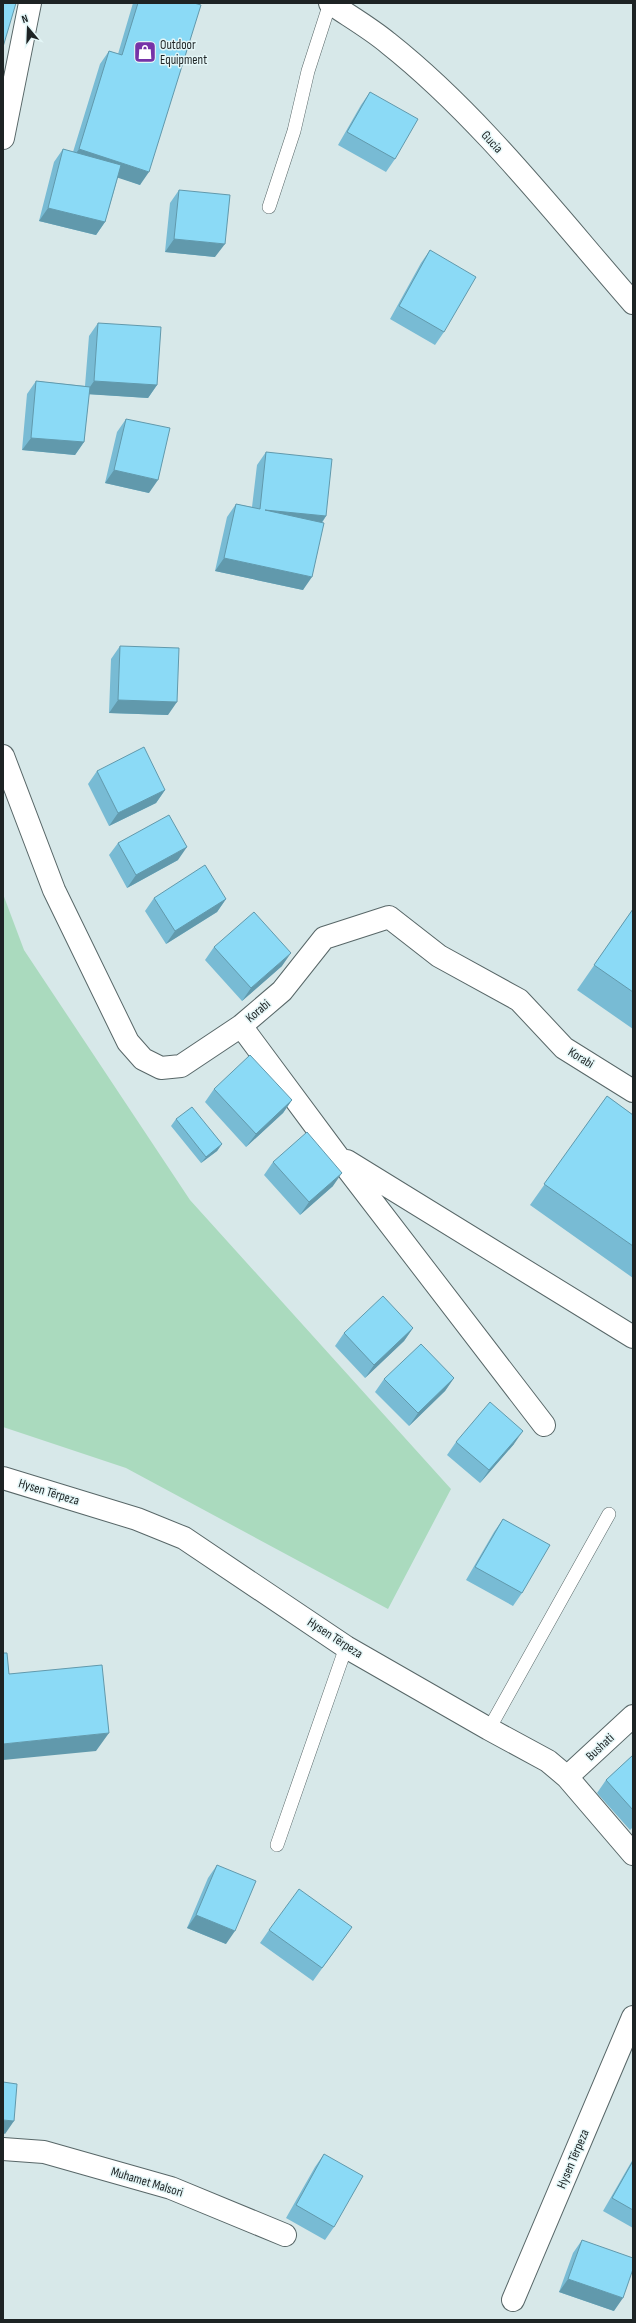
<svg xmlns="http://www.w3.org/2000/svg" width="636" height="2323" font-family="'Sofia Sans Condensed',sans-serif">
<rect width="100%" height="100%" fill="#d7e8e9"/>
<path fill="#aadabe" d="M 3,894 L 24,950 L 190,1200 L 451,1489 L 388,1609 L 126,1468 L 3,1427 Z"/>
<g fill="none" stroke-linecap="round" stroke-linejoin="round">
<g stroke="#586768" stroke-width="14">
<path id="service" d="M 269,207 L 294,131 L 308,71 L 330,3
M 489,1729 L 609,1514
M 277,1845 L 346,1647"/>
</g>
<g stroke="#586768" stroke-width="24">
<path id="minor" d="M 3,138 L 30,3
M 3,756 L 54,890 L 128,1042 L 143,1059 L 161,1068 L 181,1066 L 241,1026 L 282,991 L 324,938 L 389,917 L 439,956 L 519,1000 L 564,1048 L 633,1091
M 241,1026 L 336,1154 L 544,1425
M 347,1161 L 633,1337
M 3,1478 L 137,1519 L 184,1538 L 346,1647 L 489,1729 L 548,1761 L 567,1777 L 633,1854
M 567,1777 L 633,1716
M 3,2149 L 44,2152 L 171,2188 L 285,2235
M 513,2300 L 633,2017"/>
</g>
<g stroke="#586768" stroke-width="24">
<path id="tertiary" d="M 330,3 C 349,16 370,28 388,43 C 479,115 556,215 633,303"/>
</g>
<use href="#service" stroke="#fff" stroke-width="13"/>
<use href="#minor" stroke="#fff" stroke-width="22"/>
<use href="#tertiary" stroke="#fff" stroke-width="22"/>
</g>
<path fill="#78bbd4" d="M 133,3 L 194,3 L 140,185 L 118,177 L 105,222 L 96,235 L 39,221 L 54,162 L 63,149 L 73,152 L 100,64 L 109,51 L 118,54 Z
M 370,92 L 395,159 L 386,172 L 338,145 L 361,105 Z
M 179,190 L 215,257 L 165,252 L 170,203 Z
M 430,250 L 444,332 L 435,345 L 390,319 L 421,263 Z
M 98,323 L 157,385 L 148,398 L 89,394 L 84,442 L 75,455 L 22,450 L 27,394 L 36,381 L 85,386 L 89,336 Z
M 126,419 L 149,493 L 105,483 L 117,432 Z
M 266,452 L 326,516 L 322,523 L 303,590 L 215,571 L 227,517 L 236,504 L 252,507 L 257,465 Z
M 120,646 L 168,715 L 109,713 L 111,659 Z
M 97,771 L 165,790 L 156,803 L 109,826 L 88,784 Z
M 118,843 L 178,860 L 127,888 L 109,855 Z
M 154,898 L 226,899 L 217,912 L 166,944 L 145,911 Z
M 633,909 L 633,1029 L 577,990 Z
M 214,947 L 282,966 L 242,1001 L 205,960 Z
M 214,1089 L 292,1100 L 283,1113 L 246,1147 L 205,1102 Z
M 607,1096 L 633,1115 L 633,1278 L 530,1205 Z
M 176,1119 L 222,1144 L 217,1151 L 201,1163 L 171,1126 Z
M 273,1162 L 333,1186 L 300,1215 L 264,1175 Z
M 413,1328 L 404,1341 L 365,1378 L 335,1346 L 344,1333 Z
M 454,1378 L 445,1391 L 409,1426 L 375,1392 L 384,1379 Z
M 456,1442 L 514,1444 L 480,1483 L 447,1455 Z
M 503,1519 L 522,1593 L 513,1606 L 466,1580 L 494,1532 Z
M 633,1755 L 633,1827 L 630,1830 L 597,1793 L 606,1780 Z
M 217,1865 L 226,1944 L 187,1928 L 208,1878 Z
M 352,1927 L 313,1981 L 260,1943 L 269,1930 Z
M 324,2154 L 334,2227 L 325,2240 L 286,2218 L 315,2167 Z
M 633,2159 L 633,2228 L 603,2211 Z
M 582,2240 L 614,2311 L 559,2292 L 573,2253 Z"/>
<path fill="#6199ac" d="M 79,149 L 149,172 L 140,185 L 70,162 Z
M 48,208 L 105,222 L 96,235 L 39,221 Z
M 174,239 L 225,244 L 215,257 L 165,252 Z
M 94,381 L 157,385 L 148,398 L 85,394 Z
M 31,438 L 84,442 L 75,455 L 22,450 Z
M 114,470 L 158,480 L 149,493 L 105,483 Z
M 265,510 L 326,516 L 317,529 Z
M 224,558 L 312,577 L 303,590 L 215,571 Z
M 118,700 L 177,702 L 168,715 L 109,713 Z
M 165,790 L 156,803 L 109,826 L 118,813 Z
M 187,847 L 178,860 L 127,888 L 136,875 Z
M 226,899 L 217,912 L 166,944 L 175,931 Z
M 291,953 L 282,966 L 242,1001 L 251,988 Z
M 292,1100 L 283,1113 L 246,1147 L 256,1134 Z
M 222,1144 L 217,1151 L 201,1163 L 206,1157 Z
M 342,1173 L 333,1186 L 300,1215 L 309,1202 Z
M 413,1328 L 404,1341 L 365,1378 L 374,1365 Z
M 454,1378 L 445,1391 L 409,1426 L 418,1413 Z
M 523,1431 L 514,1444 L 480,1483 L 489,1470 Z
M 109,1733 L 96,1751 L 3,1760 L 3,1744 Z
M 196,1915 L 235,1931 L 226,1944 L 187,1928 Z
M 3,2120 L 14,2121 L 5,2134 L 3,2133 Z
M 568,2279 L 623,2298 L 614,2311 L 559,2292 Z"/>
<path fill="#8bdaf6" stroke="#6199ac" d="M 3,3 L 16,3 L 3,47 Z
M 138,3 L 194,3 L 201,5 L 149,172 L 79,149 L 109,51 L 122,55 Z
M 370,92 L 418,119 L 395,159 L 347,132 Z
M 63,149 L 121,165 L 105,222 L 48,208 Z
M 179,190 L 230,195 L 225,244 L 174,239 Z
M 430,250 L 476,277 L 444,332 L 399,306 Z
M 98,323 L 161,327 L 157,385 L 94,381 Z
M 36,381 L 90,387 L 84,442 L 31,438 Z
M 126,419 L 170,428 L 158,480 L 114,470 Z
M 266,452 L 332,459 L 326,516 L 265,510 L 324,523 L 312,577 L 224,558 L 236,504 L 260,509 Z
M 120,646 L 179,648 L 177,702 L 118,700 Z
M 144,747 L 165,790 L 118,813 L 97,771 Z
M 169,815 L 187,847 L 136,875 L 118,843 Z
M 205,865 L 226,899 L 175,931 L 154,898 Z
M 633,909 L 633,992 L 594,965 Z
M 254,912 L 291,953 L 251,988 L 214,947 Z
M 250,1055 L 292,1100 L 256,1134 L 214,1089 Z
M 607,1096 L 633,1115 L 633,1246 L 544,1184 Z
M 192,1107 L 222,1144 L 206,1157 L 176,1119 Z
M 307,1132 L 342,1173 L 309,1202 L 273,1162 Z
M 383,1296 L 413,1328 L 374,1365 L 344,1333 Z
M 421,1344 L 454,1378 L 418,1413 L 384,1379 Z
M 490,1402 L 523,1431 L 489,1470 L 456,1442 Z
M 503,1519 L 550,1545 L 522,1593 L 475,1567 Z
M 3,1653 L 7,1653 L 9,1674 L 102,1665 L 109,1733 L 3,1744 Z
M 633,1755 L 633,1810 L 606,1780 Z
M 217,1865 L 256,1881 L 235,1931 L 196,1915 Z
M 299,1889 L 352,1927 L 322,1968 L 269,1930 Z
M 3,2082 L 17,2084 L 14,2121 L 3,2120 Z
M 324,2154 L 363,2176 L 334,2227 L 296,2205 Z
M 633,2161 L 633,2210 L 612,2198 Z
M 582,2240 L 633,2258 L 633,2269 L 623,2298 L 568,2279 Z"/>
<defs>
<g id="shop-square" transform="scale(1.15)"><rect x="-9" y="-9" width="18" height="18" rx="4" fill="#7633a7" stroke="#e4f6f7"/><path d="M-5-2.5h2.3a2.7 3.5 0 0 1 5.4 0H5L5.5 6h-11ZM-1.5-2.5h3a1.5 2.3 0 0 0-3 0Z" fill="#fff"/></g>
</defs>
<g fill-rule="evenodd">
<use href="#shop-square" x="145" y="52"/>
</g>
<g text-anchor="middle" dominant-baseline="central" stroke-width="3" stroke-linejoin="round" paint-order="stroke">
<g font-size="13" fill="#1d2324" stroke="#e4f6f7" text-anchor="start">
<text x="160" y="45">Outdoor<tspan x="160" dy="15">Equipment</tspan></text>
</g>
<g font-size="13" fill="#1d2324" stroke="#e4f6f7">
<text transform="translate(492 142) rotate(48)">Gucia</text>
<text transform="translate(258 1011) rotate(-41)">Korabi</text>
<text transform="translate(581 1058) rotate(31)">Korabi</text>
<text transform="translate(49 1492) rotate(17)">Hysen Tërpeza</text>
<text transform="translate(335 1638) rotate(33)">Hysen Tërpeza</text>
<text transform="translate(600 1747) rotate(-43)">Bushati</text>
<text transform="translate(573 2159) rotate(-67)">Hysen Tërpeza</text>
<text transform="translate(147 2182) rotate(17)">Muhamet Malsori</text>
</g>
</g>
<rect width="636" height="2323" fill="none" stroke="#1d2324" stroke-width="8"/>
<g transform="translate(28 28) rotate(341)" stroke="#e4f6f7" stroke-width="3" paint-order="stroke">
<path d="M0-3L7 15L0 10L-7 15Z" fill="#1d2324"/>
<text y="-6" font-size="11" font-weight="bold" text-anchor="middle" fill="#1d2324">N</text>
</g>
</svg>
